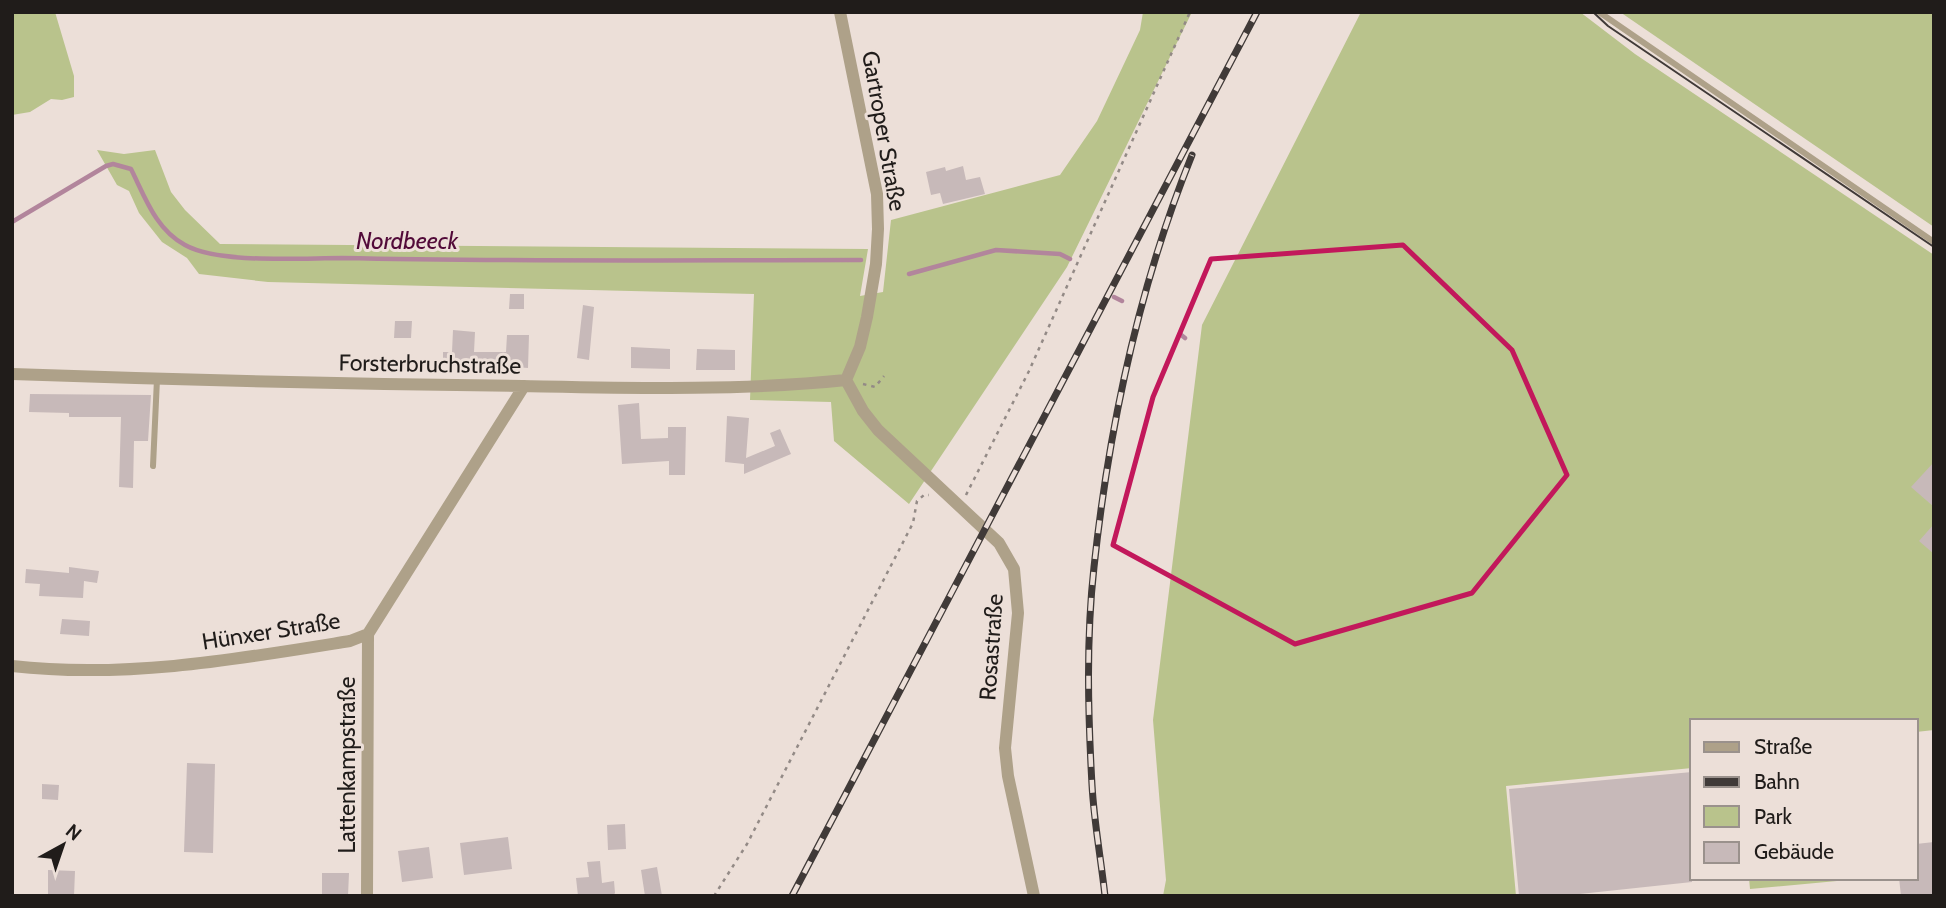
<svg xmlns="http://www.w3.org/2000/svg" width="1946" height="908" viewBox="0 0 1946 908" font-family="Cabin,sans-serif">
<style>
.green{fill:#b9c38c}
.lines{fill:none;stroke-linecap:round;stroke-linejoin:round}
.stream{stroke:#b2859c;stroke-width:4.5}
.building{fill:#c7b9b9}
.path{stroke:#938a86;stroke-width:2.5;stroke-dasharray:3.5 5;stroke-linecap:butt}
.lane{stroke:#aea189;stroke-width:6}
.street{stroke:#aea189;stroke-width:12}
.tram{stroke:#403a38;stroke-width:2}
.rail-casing{stroke:#403a38;stroke-width:7}
.rail{stroke:#ecdfd8;stroke-width:4.5;stroke-dasharray:13;stroke-linecap:butt}
.marked{fill:none;stroke:#c2185b;stroke-width:5;stroke-linejoin:round}
.labels{text-anchor:middle;dominant-baseline:central;stroke-width:6;stroke-linejoin:round;paint-order:stroke}
.street-label{font-size:23px;fill:#201c1a;stroke:#ecdfd8}
.water-label{font-size:24px;font-style:italic;fill:#520a39;stroke:#ecdfd8}
</style>
<rect width="100%" height="100%" fill="#ecdfd8"/>
<path class="green" d="M12 12H55L74 76V97L62 100 51 99 30 112 12 115Z
M1143 12H1192L1067 267 909 504 834 441 831 402 750 400 754 294 268 282 199 274 187 258 162 242 139 213 129 191 117 185 97 150 124 154 155 150 171 192 185 210 220 244 868 249 860 296 883 292 891 220 1060 175 1097 121 1140 30Z
M1361 12H1580L1635 54 1934 255V730L1916 732V721H1692V768L1506 786 1516 896H1163L1166 880 1153 720 1202 325Z
M1620 12H1934V227Z
M1749 878H1840L1837 881 1750 889Z"/>
<g class="lines">
<path class="stream" d="M12 222 106 166 113 164 131 169C145 197 156 230 185 245 219 264 300 258 342 258 514 262 688 260 861 260
M909 274 996 250 1060 254 1070 259
M1114 297 1122 301
M1180 334 1185 338"/>
</g>
<path class="building" d="M963 166 966 180 980 177 985 194 943 204 940 193 931 195 926 172 945 167 946 171Z
M510 294H524V309H509Z
M583 305 594 307 589 360 577 358Z
M395 321H412L411 338H394Z
M453 330 475 332 474 352H506L507 335H529L528 368 443 362V352H452Z
M631 347 670 349V369L631 368Z
M697 349 735 350V370H696Z
M30 394 151 395 148 441H134L133 488 119 487 121 417H69V413L29 412Z
M639 403 641 439 668 438V427H686L685 475H669V461L622 464 618 405Z
M727 416 749 418 746 458 775 446 770 433 780 429 791 454 744 474V464L725 462Z
M1934 462V507L1911 487Z
M1934 524V554L1919 541Z
M69 567 99 571 97 583 84 581 83 598 39 596 40 584 25 583 26 569 69 573Z
M62 619 90 621 89 636 60 634Z
M187 763 215 764 213 853 184 852Z
M1692 772V882L1561 896H1519L1509 789Z
M42 784 59 785 58 800 42 799Z
M625 824 626 849 608 850 607 825Z
M508 837 512 869 464 875 460 843Z
M1934 842V896H1901L1899 878H1916V844Z
M429 847 433 878 402 882 398 851Z
M600 861 602 883 614 881 615 893 613 896H578L576 878 589 877 587 862Z
M657 867 662 896H645L641 870Z
M48 870 75 871 74 896H48Z
M322 873H349L348 896H322Z"/>
<g class="lines">
<path class="path" d="M863 384 875 387 884 376
M966 495 1029 371 1190 12
M714 896 747 844 913 523 917 501 924 495H929"/>
<path class="lane" d="M1599 12 1934 242
M153 466 157 379"/>
<path class="street" d="M840 12 877 194 878 229 876 264 867 317 860 347 846 380
M12 374C182 380 352 384 522 386 630 388 739 391 846 380
M846 380 863 411 878 430 999 543 1014 569 1018 613 1005 748 1008 776 1034 896
M12 666C126 679 239 659 350 641L368 634 524 386
M367 896 368 634"/>
<path class="tram" d="M1593 12 1608 26 1934 247"/>
<g class="rail-casing">
<path id="rail" d="M792 896 1257 12
M1105 896C1101 859 1094 822 1092 785 1088 713 1086 639 1094 567 1109 427 1139 286 1192 155"/>
</g>
<use href="#rail" class="rail"/>
</g>
<path class="marked" d="M1403 245 1512 350 1567 475 1472 593 1295 644 1113 545 1153 397 1211 259Z"/>
<g class="labels">
<g class="street-label">
<text transform="translate(884 131) rotate(80)">Gartroper Straße</text>
<text transform="translate(430 364) rotate(1)">Forsterbruchstraße</text>
<text transform="translate(271 631) rotate(-9)">Hünxer Straße</text>
<text transform="translate(991 647) rotate(-86)">Rosastraße</text>
<text transform="translate(347 765) rotate(-90)">Lattenkampstraße</text>
</g>
<g class="water-label">
<text x="407" y="240">Nordbeeck</text>
</g>
</g>
<rect width="1946" height="908" fill="none" stroke="#201c1a" stroke-width="28"/>
<rect x="1690" y="719" width="228" height="161" fill="#ecdfd8" stroke="#9a918c" stroke-width="2"/>
<rect x="1704" y="742" width="35" height="10" fill="#aea189" stroke="#9a918c" stroke-width="2"/>
<text x="1754" y="754" font-size="21" fill="#201c1a">Straße</text>
<rect x="1704" y="777" width="35" height="10" fill="#403a38" stroke="#9a918c" stroke-width="2"/>
<text x="1754" y="789" font-size="21" fill="#201c1a">Bahn</text>
<rect x="1704" y="806" width="35" height="21" fill="#b9c38c" stroke="#9a918c" stroke-width="2"/>
<text x="1754" y="824" font-size="21" fill="#201c1a">Park</text>
<rect x="1704" y="842" width="35" height="21" fill="#c7b9b9" stroke="#9a918c" stroke-width="2"/>
<text x="1754" y="859" font-size="21" fill="#201c1a">Gebäude</text>
<g transform="translate(63 845) rotate(40)" stroke="#ecdfd8" stroke-width="5" paint-order="stroke">
<path d="M0-5L12 26L0 18L-12 26Z" fill="#201c1a"/>
<text y="-10" font-size="19" font-weight="bold" text-anchor="middle" fill="#201c1a">N</text>
</g>
</svg>
